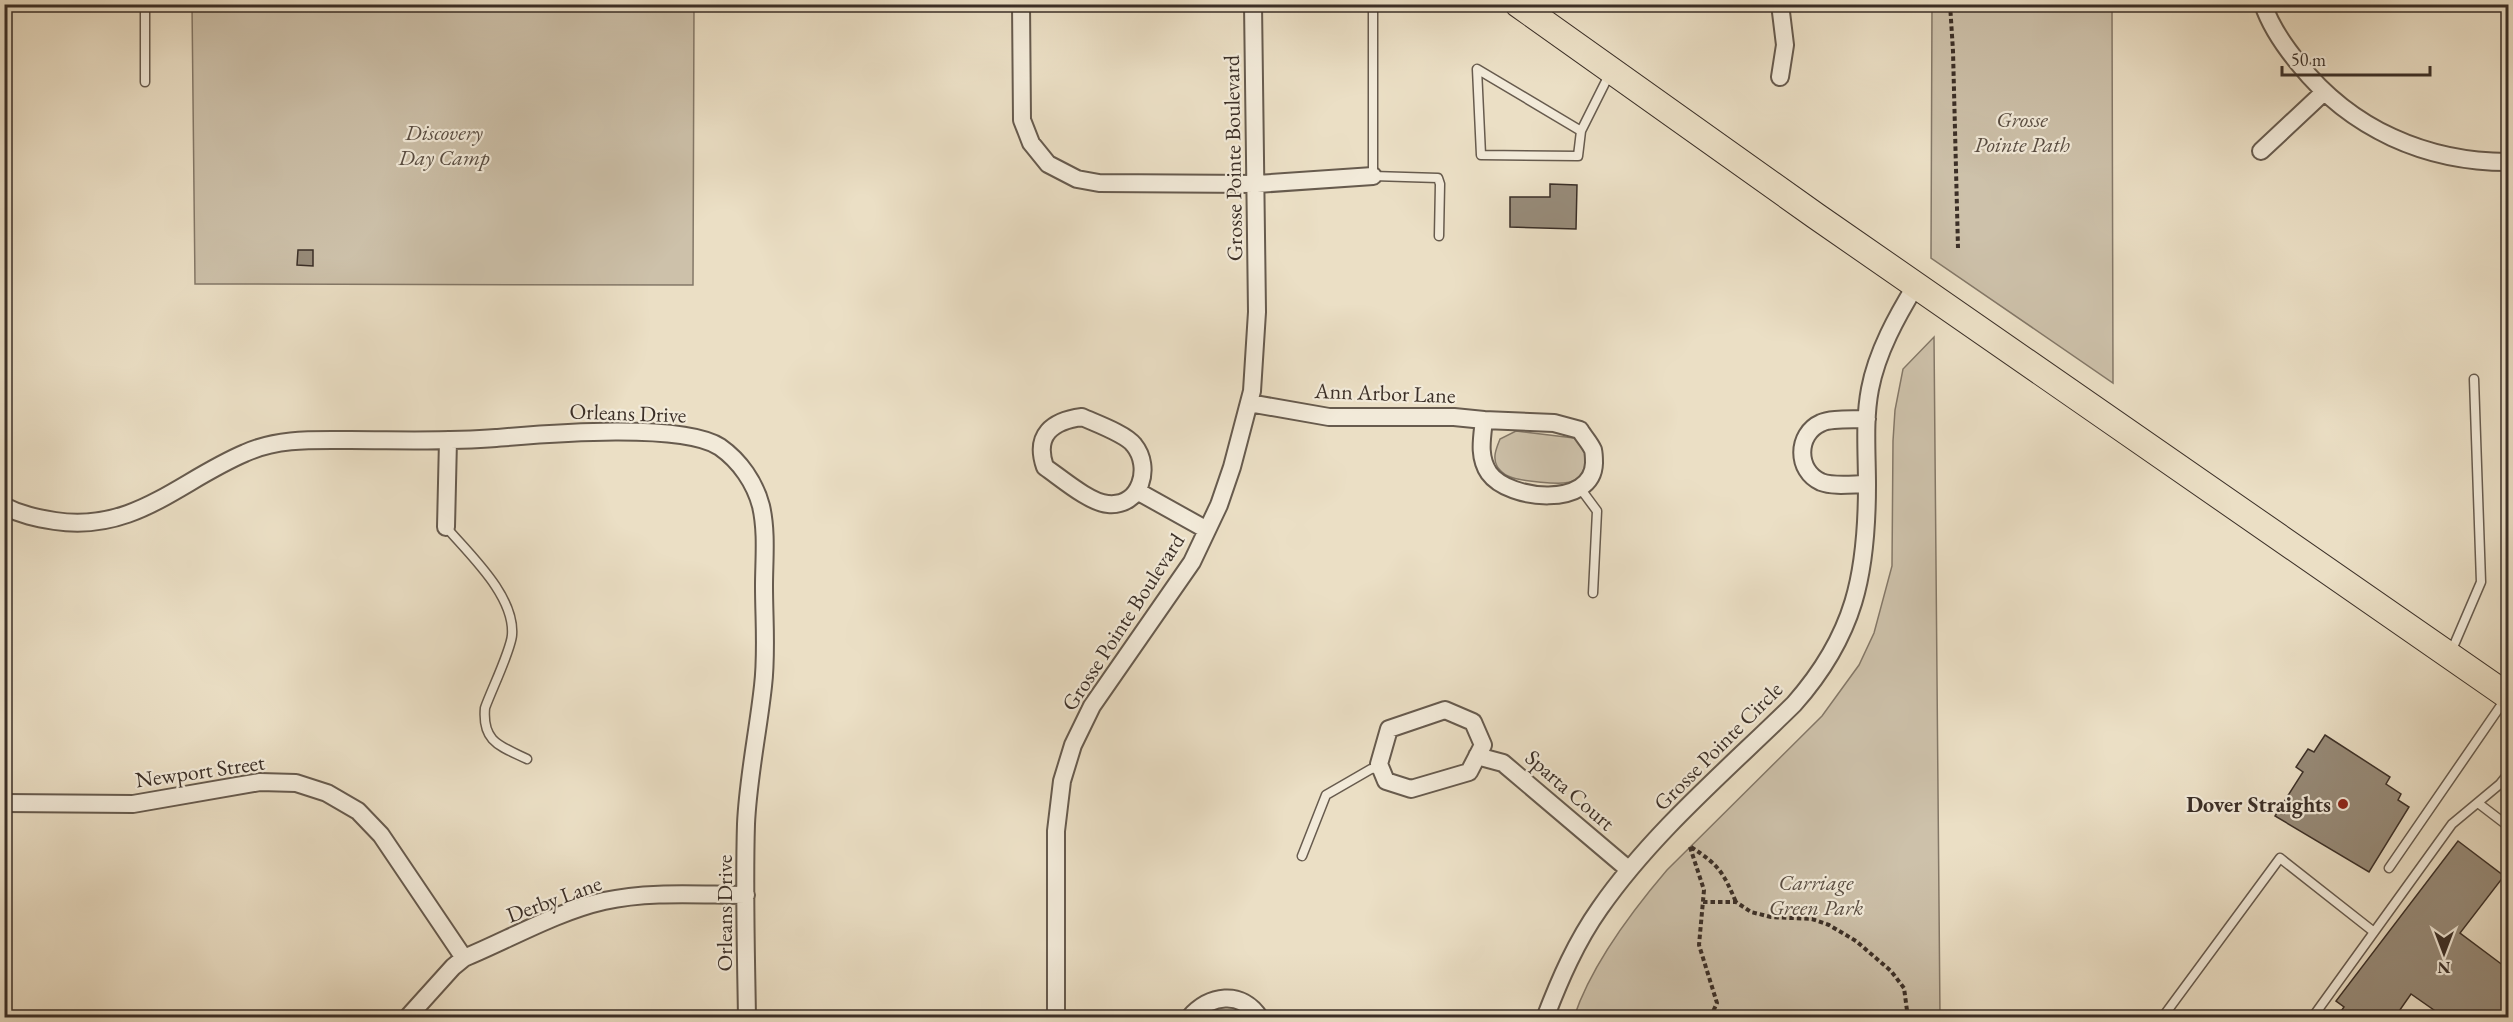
<svg xmlns="http://www.w3.org/2000/svg" width="2513" height="1022" viewBox="0 0 2513 1022" font-family="'EB Garamond',serif">
<style>
.green{fill:#cdc1aa;stroke:#847868;stroke-width:1.5}
.building{fill:#978b79;stroke:#3b2f27;stroke-width:1.5}
.lines{fill:none;stroke-linecap:round;stroke-linejoin:round}
.service-casing{stroke:#675b4e;stroke-width:11}
.minor-casing{stroke:#675b4e;stroke-width:20}
.primary-casing{stroke:#3b2f27;stroke-width:28}
.path{stroke:#3b2f27;stroke-width:4;stroke-dasharray:4.5 3;stroke-linecap:butt}
.service{stroke:#f2ead9;stroke-width:8}
.minor{stroke:#f2ead9;stroke-width:16}
.primary{stroke:#ebdfc5;stroke-width:26}
.poi-dot{fill:#8f2418;stroke:#f2ead9;stroke-width:2}
.labels{text-anchor:middle;dominant-baseline:central;stroke-width:4.5;stroke-linejoin:round;paint-order:stroke}
.park-label{font-size:22px;font-style:italic;fill:#584c41;stroke:#f2ead9}
.street-label{font-size:22px;fill:#3b2f27;stroke:#f2ead9}
.poi-label{font-size:22px;font-weight:bold;fill:#3b2f27;stroke:#f2ead9;text-anchor:end}
</style>
<rect width="100%" height="100%" fill="#ebdfc5"/>
<filter id="stains"><feTurbulence type="fractalNoise" baseFrequency=".00333" numOctaves="4"/><feColorMatrix values="0 0 0 0 .2 0 0 0 0 .09 0 0 0 0 .02 0 0 0 .5 -.17"/></filter>
<radialGradient id="worn" r=".72"><stop offset=".6" stop-color="#630" stop-opacity="0"/><stop offset="1" stop-color="#630" stop-opacity=".3"/></radialGradient>
<path class="green" d="M192 5H694L693 285 195 284Z
M1932 5H2112L2113 383 1931 258Z
M1934 337 1940 1017H1574C1591 966 1632 911 1667 870L1822 716 1859 665 1874 633 1892 566 1893 441 1895 410 1903 369Z
M1516 431 1574 438 1585 448C1587 460 1586 474 1573 481 1564 486 1518 481 1508 476 1505 475 1498 469 1497 466 1492 457 1497 447 1500 439Z"/>
<path class="building" d="M1550 184 1577 185 1576 229 1510 227V197H1550Z
M298 250H313V266L297 265Z
M2325 735 2390 777 2386 784 2401 794 2398 800 2409 807 2369 872 2275 816 2303 772 2296 767 2308 749 2314 752Z
M2458 841 2504 876 2460 933 2508 969V1017H2444L2411 994 2395 1017H2337L2344 1007 2336 1001Z"/>
<g class="lines">
<g class="service-casing">
<path id="service" d="M145 4V82
M1373 12V176L1438 178 1440 184 1439 236
M1581 131 1477 69 1481 155 1578 156 1581 131 1610 73
M1580 488 1597 511 1593 593
M446 527C470 555 515 596 512 635 511 650 491 691 485 708 482 742 500 746 527 759
M2451 652 2481 582 2474 379
M2478 803 2508 826
M1302 856 1326 795 1371 769 1381 768
M2389 868 2506 698
M2162 1018 2280 858 2374 932
M2312 1018 2452 824 2500 784 2508 774"/>
</g>
<g class="minor-casing">
<path id="minor" d="M1021 4 1022 120 1031 143 1048 164 1077 179 1099 183 1257 184 1373 176
M2263 4C2270 25 2285 47 2299 64 2351 129 2426 162 2508 162
M1780 77 1785 45 1780 4
M2261 151 2324 92
M1249 403 1329 417H1454L1484 420C1482 438 1478 457 1489 473 1509 501 1593 508 1594 463 1594 459 1594 454 1593 450 1590 443 1584 437 1580 430L1554 423 1484 420
M1082 417C1095 423 1126 434 1134 445 1152 467 1141 507 1108 504 1090 503 1061 478 1045 467 1034 435 1052 421 1082 417Z
M1867 419C1854 420 1831 418 1821 423 1796 434 1796 471 1821 482 1834 487 1853 484 1867 484
M1137 491 1207 530
M4 506C21 515 37 518 55 521 134 533 179 481 245 453 278 438 314 440 350 440 398 440 448 442 496 438 545 434 681 422 720 447 740 461 755 483 761 506 767 532 764 560 764 586 764 619 767 653 763 686 758 732 748 778 746 824 744 889 746 953 747 1018
M446 527 448 440
M1445 710 1473 722 1483 745 1469 772 1411 789 1386 781 1379 764 1389 729Z
M1477 756 1503 763 1628 869
M4 803 133 804 260 782 296 783 327 793 358 811 381 835 464 958
M407 1018 453 967 464 958C510 939 556 912 604 901 650 891 699 895 746 895
M1056 1018V831L1062 781 1073 745 1092 706 1192 562 1219 505 1232 467 1252 391 1257 312 1253 4
M1189 1018C1209 995 1241 989 1260 1018
M1545 1018C1560 979 1576 942 1600 908 1653 832 1728 769 1794 704 1855 635 1867 574 1867 485 1867 453 1864 420 1870 389 1877 352 1897 316 1916 285"/>
</g>
<g class="primary-casing">
<path id="primary" d="M1518 4 1816 216 2508 696"/>
</g>
<path class="path" d="M1950 4 1953 51 1958 248
M1690 847 1704 890 1699 945 1717 1003 1710 1018
M1691 847C1719 865 1723 872 1736 902
M1703 902H1736L1751 912 1771 917 1812 919 1829 925 1856 941 1891 971 1904 988 1908 1018"/>
<use href="#service" class="service"/>
<use href="#minor" class="minor"/>
<use href="#primary" class="primary"/>
</g>
<circle class="poi-dot" cx="2343" cy="804" r="6"/>
<g class="labels">
<g class="park-label">
<text x="2022" y="119">Grosse<tspan x="2022" dy="25">Pointe Path</tspan></text>
<text x="444" y="132">Discovery<tspan x="444" dy="25">Day Camp</tspan></text>
<text x="1816" y="882">Carriage<tspan x="1816" dy="25">Green Park</tspan></text>
</g>
<g class="street-label">
<text transform="translate(1233 158) rotate(-91)">Grosse Pointe Boulevard</text>
<text transform="translate(1385 393) rotate(2)">Ann Arbor Lane</text>
<text transform="translate(628 413) rotate(2)">Orleans Drive</text>
<text transform="translate(1123 622) rotate(-57)">Grosse Pointe Boulevard</text>
<text transform="translate(1718 746) rotate(-45)">Grosse Pointe Circle</text>
<text transform="translate(200 771) rotate(-8)">Newport Street</text>
<text transform="translate(1570 790) rotate(41)">Sparta Court</text>
<text transform="translate(554 899) rotate(-20)">Derby Lane</text>
<text transform="translate(724 913) rotate(-90)">Orleans Drive</text>
</g>
<g class="poi-label">
<text x="2331" y="804">Dover Straights</text>
</g>
</g>
<rect width="2513" height="1022" fill="none" stroke="#ebdfc5" stroke-width="24"/>
<rect x="6" y="6" width="2501" height="1010" fill="none" stroke="#3b2f27" stroke-width="3"/>
<rect x="12" y="12" width="2489" height="998" fill="none" stroke="#3b2f27" stroke-width="1.5"/>
<g transform="translate(2444 953) rotate(180)" stroke="#f2ead9" stroke-width="4.5" paint-order="stroke">
<path d="M0-4.5L10 22L0 15L-10 22Z" fill="#3b2f27"/>
<text y="-9" font-size="16" font-weight="bold" text-anchor="middle" fill="#3b2f27">N</text>
</g>
<path d="M2282 66v9h148v-9" fill="none" stroke="#3b2f27" stroke-width="3"/>
<text x="2291" y="66" font-size="18" fill="#3b2f27" stroke="#f2ead9" stroke-width="4.5" paint-order="stroke">50 m</text>
<rect width="100%" height="100%" filter="url(#stains)"/>
<rect width="100%" height="100%" fill="url(#worn)"/>
</svg>
